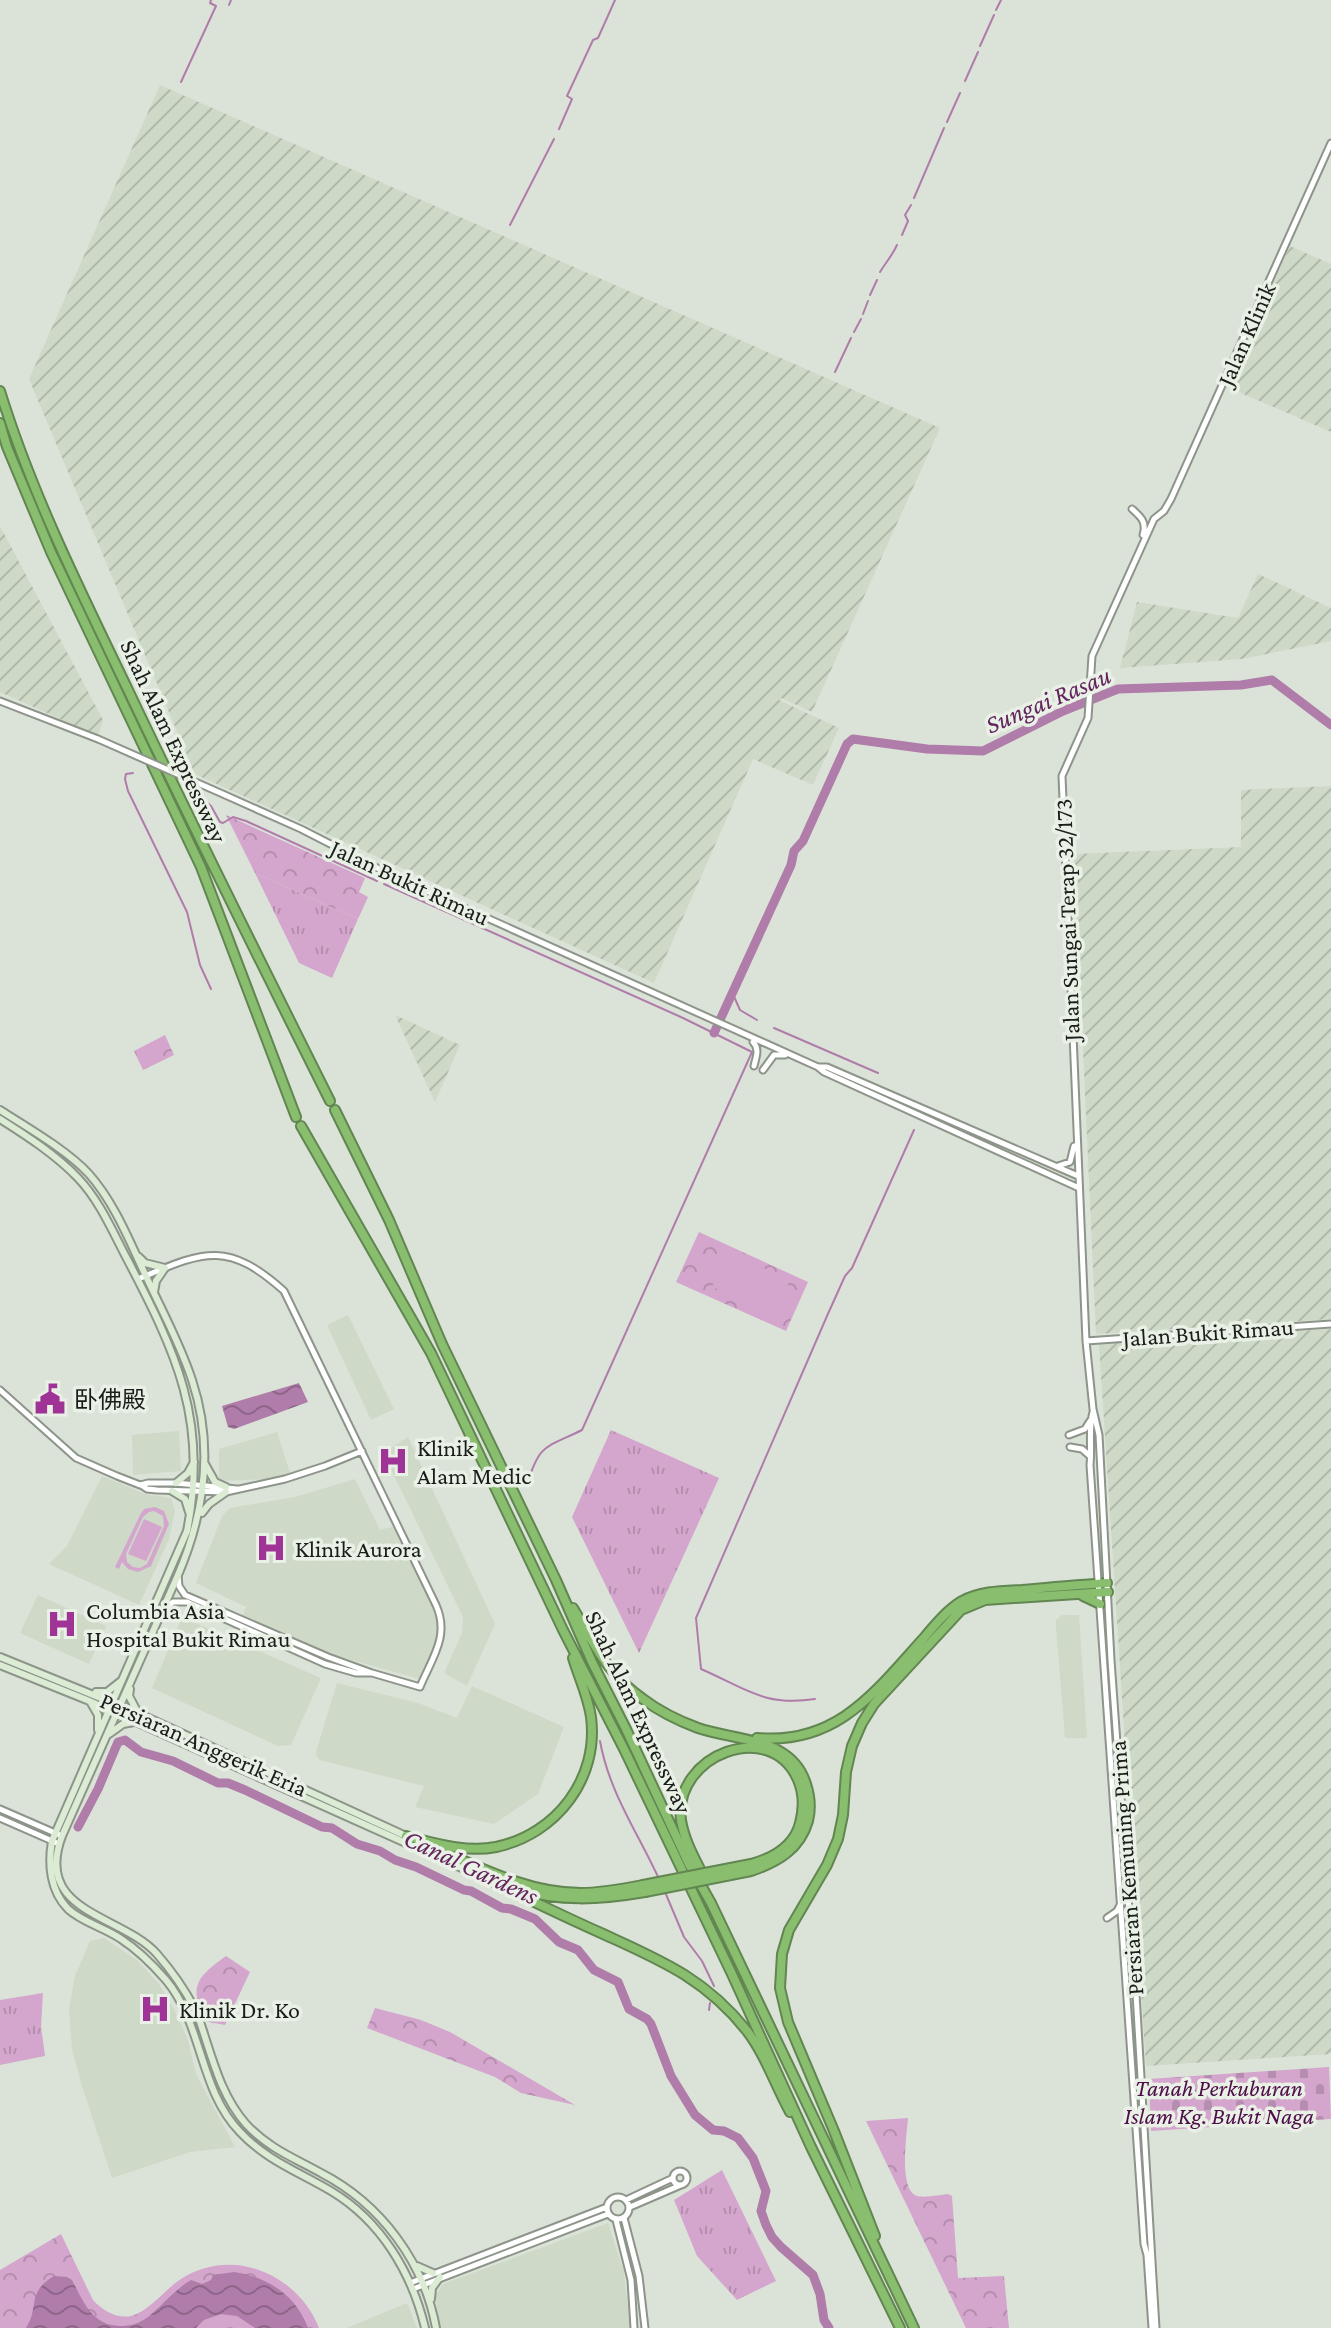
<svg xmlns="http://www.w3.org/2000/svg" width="1331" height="2328" viewBox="0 0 1331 2328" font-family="'Crimson Pro','Noto Sans SC',serif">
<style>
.built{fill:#ced9c8}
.industrial{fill:url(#industrial-furrows)}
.grass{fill:url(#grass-tufts)}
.cemetery{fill:url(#cemetery-stones)}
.park{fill:url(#park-crowns)}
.garden{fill:#d4a5cd;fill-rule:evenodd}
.water{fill:url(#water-waves)}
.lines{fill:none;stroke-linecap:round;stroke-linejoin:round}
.stream{stroke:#b07ca9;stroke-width:2}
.river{stroke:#b07ca9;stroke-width:9}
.tertiary-casing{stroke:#8d948a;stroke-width:9}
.secondary-casing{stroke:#8d948a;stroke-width:10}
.motorway-casing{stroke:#628651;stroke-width:12}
.tertiary{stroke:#fff;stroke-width:5}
.secondary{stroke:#dcecd4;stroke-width:6}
.motorway{stroke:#89be6f;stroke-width:8}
.tertiary-bridge-casing{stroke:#8d948a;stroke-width:9;stroke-linecap:butt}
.motorway-bridge-casing{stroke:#628651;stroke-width:12;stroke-linecap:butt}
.tertiary-bridge{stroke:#fff;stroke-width:5}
.motorway-bridge{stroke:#89be6f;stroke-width:8}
.labels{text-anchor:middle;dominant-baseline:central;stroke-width:7;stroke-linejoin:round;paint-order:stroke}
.street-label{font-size:24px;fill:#1a1d19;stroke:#e9f0e5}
.poi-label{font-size:24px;fill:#1a1d19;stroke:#e9f0e5;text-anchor:start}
.park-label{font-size:24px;font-style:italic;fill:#4e0d49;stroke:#e9f0e5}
.water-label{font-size:26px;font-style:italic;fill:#63235d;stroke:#e9f0e5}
</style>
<defs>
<pattern id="industrial-furrows" width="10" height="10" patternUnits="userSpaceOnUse" patternTransform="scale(2)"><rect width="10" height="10" fill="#ced9c8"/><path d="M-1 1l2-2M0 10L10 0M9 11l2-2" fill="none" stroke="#b0baab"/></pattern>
<pattern id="grass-tufts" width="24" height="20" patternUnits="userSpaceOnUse" patternTransform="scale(2)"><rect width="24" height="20" fill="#d4a5cd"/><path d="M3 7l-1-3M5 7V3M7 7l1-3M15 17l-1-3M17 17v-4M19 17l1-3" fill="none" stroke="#b58eaf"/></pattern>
<pattern id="cemetery-stones" width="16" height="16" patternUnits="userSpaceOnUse" patternTransform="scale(2)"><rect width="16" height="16" fill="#d4a5cd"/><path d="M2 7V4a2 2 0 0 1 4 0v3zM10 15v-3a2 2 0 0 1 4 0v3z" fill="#b58eaf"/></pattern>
<pattern id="park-crowns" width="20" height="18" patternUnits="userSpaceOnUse" patternTransform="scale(2)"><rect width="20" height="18" fill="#d4a5cd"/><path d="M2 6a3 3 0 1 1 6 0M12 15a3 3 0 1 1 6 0" fill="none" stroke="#b58eaf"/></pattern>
<pattern id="water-waves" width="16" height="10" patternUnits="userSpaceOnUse" patternTransform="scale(2)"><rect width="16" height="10" fill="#b07ca9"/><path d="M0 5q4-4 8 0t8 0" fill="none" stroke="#8e6589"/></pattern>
</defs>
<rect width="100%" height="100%" fill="#dbe3d8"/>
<path class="built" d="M348 1315 394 1409 371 1420 327 1325Z
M179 1431 181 1471 133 1475 132 1435Z
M277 1432 290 1473 271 1479 219 1481V1449Z
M408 1437 495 1624 467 1686 444 1673 462 1633 463 1617 383 1453Z
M102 1476 145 1494 171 1498 175 1510 169 1539 139 1605 49 1564 67 1546Z
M355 1479 380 1530 395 1526 437 1615 438 1637 420 1679 322 1652 242 1618 246 1607 196 1583 222 1516 230 1508 295 1497Z
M38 1595 106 1626 89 1664 20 1633Z
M1062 1615H1079L1087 1738H1065L1056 1626V1620Z
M184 1618 321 1678 291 1745 278 1746 152 1688 181 1620Z
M337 1683 418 1703 457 1718 472 1686 564 1727 538 1794 494 1824 415 1807 424 1786 320 1760 317 1757 316 1752Z
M104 1938 137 1960 159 1984 175 2011 188 2040 196 2074 235 2147 190 2152 112 2178 81 2083 72 2049 69 2010 75 1976 90 1941Z
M608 2223 624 2272 630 2328H441L435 2296 443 2284Z
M407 2303 417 2328H347Z"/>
<path class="industrial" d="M160 85 940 428 812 712 781 698 779 700 839 728 813 785 753 759 654 983 195 774 29 379Z
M1290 246 1331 264V432L1227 387Z
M0 526 103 720 98 736 0 692Z
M1258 574 1331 608V641L1242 659 1120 668 1137 602 1238 618Z
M1331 786V1319L1096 1334 1074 854 1241 847V790Z
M395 1015 460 1045 435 1102Z
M1331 1329V2054L1146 2066 1099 1344Z"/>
<path class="grass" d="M255 873 358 919 332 978 299 963Z
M611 1430 719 1478 639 1653 572 1517Z
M43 1993 41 2026 45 2056 0 2065V2000Z
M722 2170 776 2281 737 2300 697 2256 674 2200Z"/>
<path class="cemetery" d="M1329 2067 1331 2119 1151 2131 1149 2079Z"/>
<path class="park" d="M226 815 365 878 359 892 368 897 358 919 255 873Z
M165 1035 174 1055 143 1070 134 1051Z
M699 1232 808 1282 786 1331 676 1282Z
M226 1956 250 1972 225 2025 204 2021C189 1985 197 1977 226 1956Z
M375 2008 421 2020 450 2032 575 2105 521 2093 495 2077 367 2028Z
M908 2118C907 2134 898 2190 917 2196 925 2198 939 2195 948 2194L952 2196 958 2278 1004 2276 1009 2328H966L866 2121Z
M61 2234 93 2300C102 2310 116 2319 131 2316 150 2311 165 2289 181 2279 232 2246 298 2274 319 2328H0V2270Z"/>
<path class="garden" d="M728 1252 790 1280 775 1315 712 1287Z
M155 1507 164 1511 169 1524 151 1566 138 1572 128 1569 122 1562 119 1569 115 1567 140 1515 144 1509ZM154 1511 163 1516 164 1526 147 1564 140 1568 133 1567 127 1562 126 1554 143 1517 149 1512Z
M144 1519 162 1527 146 1561 128 1554Z"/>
<path class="water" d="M299 1383 308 1402 234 1429 228 1427 222 1406Z
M234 2272C268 2277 296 2295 308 2328H255L237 2316 221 2314 204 2320 196 2328H26C40 2306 26 2293 54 2276L67 2277 72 2280C83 2301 92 2325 119 2326 131 2326 138 2324 148 2317 163 2305 174 2290 191 2280L202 2284 211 2280 213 2275Z"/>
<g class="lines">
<path class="stream" d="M229 5 231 0
M996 10 1001 0
M980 46 994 15
M965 81 978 52
M181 82 216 6 210 3 211 0
M947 122 960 93
M559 129 572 99 567 96 593 40 598 38 615 0
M914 198 944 128
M510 225 554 139
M902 235 908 221 905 215 911 205
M880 272C886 262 892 256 897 245
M870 295 877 280
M863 314 868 301
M854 332 861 319
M835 372 851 338
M133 773 126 774 125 779 128 791 187 912 200 965 211 989
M200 797 211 806 220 822 223 823 233 817 246 821 377 881
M384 884 683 1018 752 1052 582 1430C545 1448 540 1443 527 1484
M732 992 740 1010 757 1020
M774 1028 878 1073
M815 1699C764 1707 745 1688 701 1669L696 1618 827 1316 845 1276 852 1268 914 1130
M600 1741C609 1792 638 1833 659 1879
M665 1892 684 1937 702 1961 714 1986
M709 2010 710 2003"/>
<path class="river" d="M714 1033 791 865 794 851 803 841 847 744 853 739 927 749 983 751 1063 711 1118 689 1241 685 1272 680 1331 725
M78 1827 98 1789 118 1742 125 1740 141 1752 173 1761 218 1783H228L245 1790 322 1827 332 1828 357 1844 380 1851 395 1860 416 1867 464 1890 471 1891 502 1908 511 1909 535 1919 559 1942 578 1950 594 1970 618 1982 629 2009 647 2019 651 2024 671 2076 695 2115 713 2130 724 2131 738 2138 753 2158 766 2191 761 2211 766 2225 772 2237 781 2247 813 2275 820 2294 824 2320 829 2328"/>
<g class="tertiary-casing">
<path id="tertiary" d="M1132 509C1141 517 1147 522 1143 535
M0 701 98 739
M225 795 301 829 387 873 818 1067 824 1072 1079 1188
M753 1042C760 1049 756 1057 754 1066
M819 1067H827L1078 1176
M763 1070 774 1055H785
M1058 1166 1070 1162 1074 1146
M138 1279C203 1252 226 1239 284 1291L436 1605C450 1636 432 1658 420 1687L372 1673 328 1657 185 1595 179 1586 178 1576
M1086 1341 1331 1324
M0 1390 76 1458 117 1476 140 1485 148 1483H176L237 1489
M1093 1412C1088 1429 1092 1447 1090 1465L1144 2244 1147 2255 1152 2328
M1069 1435 1085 1429 1090 1421
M1070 1447 1082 1449 1090 1456
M141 1485 147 1489 157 1490 226 1492 285 1479 325 1466 362 1451
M165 1608 173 1602H187L325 1664 356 1673H371
M0 1809 62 1836
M0 1818 59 1844
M1107 1918 1117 1911 1120 1905
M673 2178a7 7 0 1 1 14 0a7 7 0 1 1-14 0Z
M607 2208a11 11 0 1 1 22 0a11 11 0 1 1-22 0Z
M626 2200 673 2178
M630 2207 681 2185
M624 2218 639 2276 645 2328
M616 2220 631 2280 634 2328
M410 2283 607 2207
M413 2289 608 2214
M1156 2328 1132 1927 1130 1924 1111 1660 1099 1435 1093 1409 1086 1341 1062 776 1088 718 1092 656 1154 519 1164 511 1171 499 1331 143"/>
</g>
<g class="secondary-casing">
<path id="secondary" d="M0 1110C27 1127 68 1151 89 1174 114 1202 129 1240 145 1274 161 1309 180 1343 192 1380 214 1446 205 1512 178 1575L62 1836C33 1913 121 1914 157 1954 171 1970 185 1990 195 2009 199 2017 202 2028 205 2037 215 2068 224 2099 246 2124 268 2148 294 2158 321 2173 381 2204 424 2262 436 2328
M0 1119C27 1136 56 1155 78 1178 99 1200 112 1230 126 1257 176 1352 209 1421 187 1531L52 1841C48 1864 50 1891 68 1909 82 1922 105 1928 121 1939 138 1950 153 1965 166 1980 203 2024 199 2090 240 2132 266 2160 299 2172 331 2191 381 2221 412 2273 425 2328
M139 1257 145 1263 165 1268 156 1281 154 1292
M205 1464 215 1482 226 1487
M176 1483 188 1473 194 1462
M172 1491 185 1499 189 1512
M202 1513 209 1504 226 1492
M0 1657 140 1714 406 1836
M0 1665 87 1700 495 1883
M130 1689 129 1696 137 1711
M96 1692H107L121 1681
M91 1703 98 1715V1730
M109 1734 123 1724 134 1722
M417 2266 433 2273
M431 2299 432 2288 440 2277"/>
</g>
<g class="motorway-casing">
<path id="motorway" d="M0 391C32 495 82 594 129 692 194 829 262 965 330 1101
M0 423 7 447 51 552 201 867 296 1117
M335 1110 389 1220 442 1344 556 1580 592 1662 626 1729 689 1864 711 1903 914 2328
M301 1126 431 1353 563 1630 624 1749 731 1972 811 2147 900 2328
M1083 1596 1100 1604
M573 1608C595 1645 606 1673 643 1699 659 1711 679 1721 698 1728 736 1741 792 1737 806 1784 810 1796 811 1809 808 1821 800 1849 778 1862 751 1871
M757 1738C837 1745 875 1692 923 1639 934 1626 947 1610 962 1601 981 1591 1001 1591 1022 1590 1050 1587 1079 1585 1107 1583
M406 1836C434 1843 466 1853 496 1847 557 1834 599 1778 591 1717 588 1696 579 1678 573 1658
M428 1845C477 1866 527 1893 581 1893 602 1893 622 1889 643 1885
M704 1877C695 1859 684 1840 681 1820 673 1755 771 1717 798 1780 804 1794 804 1808 800 1823 794 1847 773 1858 751 1864
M495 1883C530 1900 565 1917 601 1933 660 1960 705 1978 747 2031 766 2056 775 2085 790 2112
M515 1889C561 1902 598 1900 645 1892
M875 2236 834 2131 788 2022 780 1988 782 1954 789 1930 827 1865 838 1839 843 1815 846 1772 852 1746 862 1723 874 1704 961 1610 985 1600 1108 1592"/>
</g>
<use href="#tertiary" class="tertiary"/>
<use href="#secondary" class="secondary"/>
<use href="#motorway" class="motorway"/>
<g class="tertiary-bridge-casing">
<path id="tertiary-bridge" d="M98 739 225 795"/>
</g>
<g class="motorway-bridge-casing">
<path id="motorway-bridge" d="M643 1885 751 1864
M645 1892 751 1871"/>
</g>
<use href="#tertiary-bridge" class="tertiary-bridge"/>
<use href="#motorway-bridge" class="motorway-bridge"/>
</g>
<defs>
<g id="civic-bare" transform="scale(2.4)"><path d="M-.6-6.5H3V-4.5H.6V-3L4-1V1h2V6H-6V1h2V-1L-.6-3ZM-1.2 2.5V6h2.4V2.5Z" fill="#9f3496" stroke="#e9f0e5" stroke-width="2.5" paint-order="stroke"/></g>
<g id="hospital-bare" transform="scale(2.4)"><path d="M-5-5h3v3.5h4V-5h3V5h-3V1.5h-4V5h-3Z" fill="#9f3496" stroke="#e9f0e5" stroke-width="2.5" paint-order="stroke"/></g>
</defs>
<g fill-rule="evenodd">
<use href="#civic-bare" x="50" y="1399"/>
<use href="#hospital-bare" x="393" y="1461"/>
<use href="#hospital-bare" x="271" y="1548"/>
<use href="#hospital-bare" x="62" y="1624"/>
<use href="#hospital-bare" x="155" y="2009"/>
</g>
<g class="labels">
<g class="street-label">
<text transform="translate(1246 334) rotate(-66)">Jalan Klinik</text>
<text transform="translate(174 741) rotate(65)">Shah Alam Expressway</text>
<text transform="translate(410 882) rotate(25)">Jalan Bukit Rimau</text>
<text transform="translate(1067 920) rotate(-92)">Jalan Sungai Terap 32/173</text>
<text transform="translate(1208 1332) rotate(-4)">Jalan Bukit Rimau</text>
<text transform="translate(639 1712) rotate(65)">Shah Alam Expressway</text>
<text transform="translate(204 1744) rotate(24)">Persiaran Anggerik Eria</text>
<text transform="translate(1126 1868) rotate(-94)">Persiaran Kemuning Prima</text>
</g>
<g class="poi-label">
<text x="74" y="1399">卧佛殿</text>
<text x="417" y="1447">Klinik<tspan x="417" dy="28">Alam Medic</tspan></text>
<text x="295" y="1548">Klinik Aurora</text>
<text x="86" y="1610">Columbia Asia<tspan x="86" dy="28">Hospital Bukit Rimau</tspan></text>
<text x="179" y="2009">Klinik Dr. Ko</text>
</g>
<g class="park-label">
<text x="1219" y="2087">Tanah Perkuburan<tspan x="1219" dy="28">Islam Kg. Bukit Naga</tspan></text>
</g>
<g class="water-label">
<text transform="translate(1048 700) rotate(-23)">Sungai Rasau</text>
<text transform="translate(471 1867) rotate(25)">Canal Gardens</text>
</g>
</g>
</svg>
